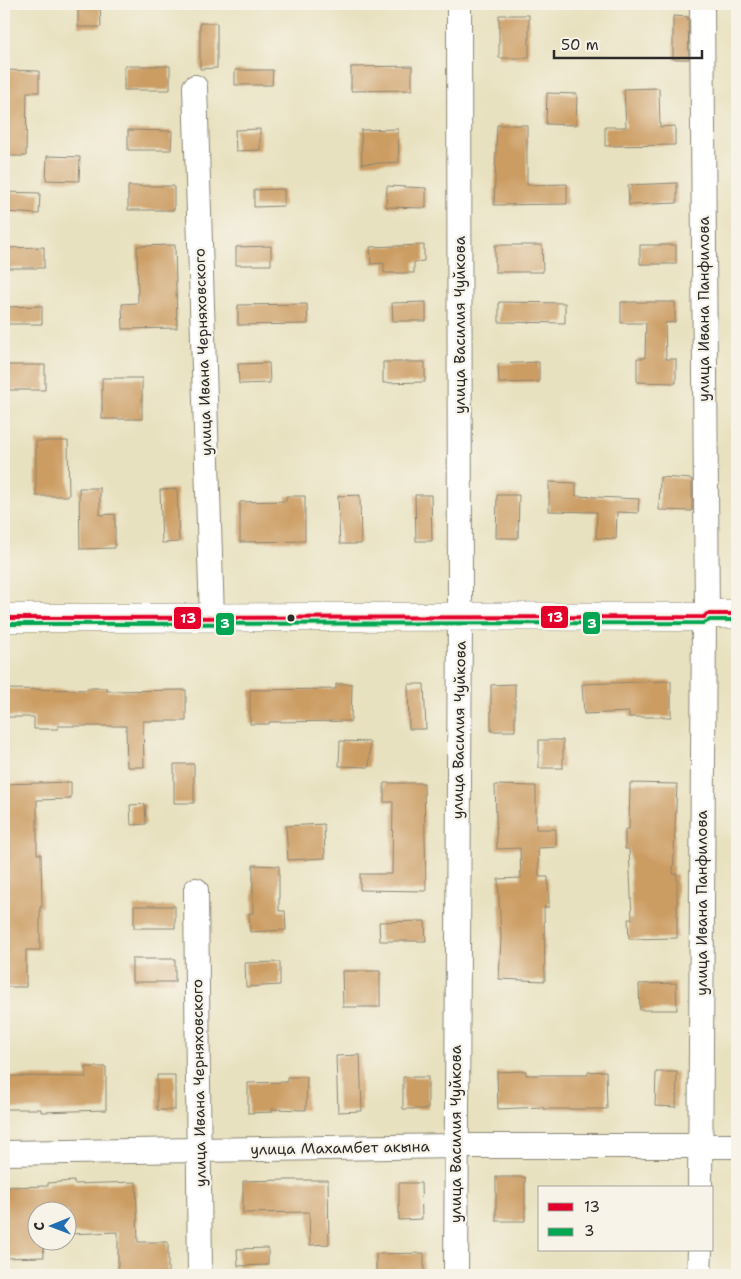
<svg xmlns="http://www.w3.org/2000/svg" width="741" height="1279" viewBox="0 0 741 1279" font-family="'Shantell Sans',sans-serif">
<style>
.building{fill:#cc9d64}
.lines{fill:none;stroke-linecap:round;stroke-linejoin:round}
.minor-casing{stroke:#8a8675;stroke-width:26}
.tertiary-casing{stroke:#8a8675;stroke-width:29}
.minor{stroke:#fff;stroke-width:24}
.tertiary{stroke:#fff;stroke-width:28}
.bus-1-casing{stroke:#f7f3e8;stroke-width:8}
.bus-2-casing{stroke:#f7f3e8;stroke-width:8}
.bus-1{stroke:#e4002b;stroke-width:4}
.bus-2{stroke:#00a651;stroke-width:4}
.bus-dot{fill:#2b2b2b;stroke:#f7f3e8;stroke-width:2}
.labels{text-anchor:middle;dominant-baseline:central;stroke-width:4.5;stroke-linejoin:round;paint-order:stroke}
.street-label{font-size:15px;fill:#2b2b2b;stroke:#f7f3e8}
.line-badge{stroke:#f7f3e8;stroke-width:2}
.badge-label{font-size:14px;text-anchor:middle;font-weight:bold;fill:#fff}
</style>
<rect width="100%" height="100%" fill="#f7f3e8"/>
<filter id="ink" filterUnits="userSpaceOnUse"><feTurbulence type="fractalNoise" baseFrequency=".02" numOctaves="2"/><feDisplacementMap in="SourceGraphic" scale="10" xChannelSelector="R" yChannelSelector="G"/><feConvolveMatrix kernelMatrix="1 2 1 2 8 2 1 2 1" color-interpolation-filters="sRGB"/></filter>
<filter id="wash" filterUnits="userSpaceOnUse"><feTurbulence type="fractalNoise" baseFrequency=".0096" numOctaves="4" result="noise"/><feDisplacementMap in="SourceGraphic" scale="20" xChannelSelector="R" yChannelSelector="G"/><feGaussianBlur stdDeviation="1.12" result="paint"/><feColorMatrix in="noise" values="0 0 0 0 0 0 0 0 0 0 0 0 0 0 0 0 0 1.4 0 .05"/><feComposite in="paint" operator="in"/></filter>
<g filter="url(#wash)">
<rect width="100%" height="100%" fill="#e8e1bf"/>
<g id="blocks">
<path class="building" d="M78 4H100L101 27H78Z
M499 15H529V58H499Z
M673 16 688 17 689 59H673Z
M200 23H217V68L200 69Z
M124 66H170V90H124Z
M412 66V90L351 91V67Z
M4 70 39 71V92H27L26 156H4Z
M235 70H273L272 85H235Z
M659 88 660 127 675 126V145L605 146V127H626L624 89Z
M547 93 577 94 576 125 546 124Z
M497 125H527V185L567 184V204L494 205Z
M260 129V150L236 151 235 130Z
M398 129 399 162 362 164 361 130Z
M128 130 172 131 171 150H128Z
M47 156 80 157 79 181 46 180Z
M677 183V203L629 205 628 185Z
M128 186H174V210H128Z
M387 186 426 188V208L386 207Z
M284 189V206L254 207V190Z
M4 192 40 193 39 214 4 212Z
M175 245 177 328 123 329 122 304 138 303 137 246Z
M424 245V261L414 262V273H384V263L371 264 370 247Z
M495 245H542L543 272H495Z
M640 245H676V264H640Z
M271 246V265H236V247Z
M44 247V268H4V248Z
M426 302V321H393L392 303Z
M499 302 565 303V323L499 322Z
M621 302H675V322L665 323 666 359H676V383L637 382V358H645L646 323H621Z
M307 304 308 324 238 325V305Z
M42 306V324H4V307Z
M383 362H425V382L383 383Z
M539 362V382L499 383 498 364Z
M269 363 270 383 239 384 238 364Z
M4 365H45V390H4Z
M102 378H142V419H102Z
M36 441H68L69 496H36Z
M660 477 692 479V511L659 510Z
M549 482 576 483V496L639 499 638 513 617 512 616 539 596 538 597 512 549 511Z
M79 488H100V515L115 514V548L80 549Z
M177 489 179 542 162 543 160 490Z
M360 495 361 544H340L338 496Z
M415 495H431L432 541H416Z
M497 495H519L518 538H496Z
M286 496H305V541L240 542V502L286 501Z
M671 681V717H629V712L584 714 582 684Z
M336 684H352L351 721 269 722V724H250V690L336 689Z
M408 684H424L426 729H409Z
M515 684V731H491V685Z
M87 688H107V691L186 690V721H143L144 767H127L126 726H58V729H34V717H4V689L87 690Z
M539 740H563V768H539Z
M340 741 370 742 369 767 339 766Z
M174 764H194V803H174Z
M71 782V799L37 800V854H41L42 907H40V950H26V987H4V784Z
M384 783H424L426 891 360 890V874H392L393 802H384Z
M630 783 677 784 673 874H677V938L629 939 628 919H632L629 849H625V829H629Z
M495 785 536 786V829H556V847L538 848 539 877H548L549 907H544L545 981 499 979 501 937 498 879 521 878 520 848 497 849Z
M145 804 146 824 131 825 130 805Z
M324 824 325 858 288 860 286 826Z
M253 865 279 866V911H285L286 930 250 932 249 913H253Z
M134 906H175V928H134Z
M425 921 426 941H380L379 922Z
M132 959H175V982H132Z
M280 962V985L246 987 245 963Z
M342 971H380V1007H343Z
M676 983 677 1010H640L639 984Z
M360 1055 362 1111 338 1112 336 1056Z
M86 1067H106V1110L41 1112V1109H4V1076L86 1077Z
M526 1071V1075H588V1072L606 1071 607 1109H543V1107L498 1109 497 1072Z
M656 1072H677L676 1107 655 1106Z
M157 1075H175V1110H157Z
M287 1077H307L306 1110 272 1109V1112L248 1113V1083L287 1082Z
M403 1077H428V1109H403Z
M496 1177H525V1221H496Z
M285 1180H328L329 1244 310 1245 309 1212 243 1213V1181Z
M74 1181V1184L136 1182 138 1242H168V1273H118V1232L68 1234V1212H38V1242H43L44 1257 4 1258V1187L48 1186V1183Z
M399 1183H421L422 1219 399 1220Z
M268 1248V1265L238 1266 237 1249Z
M424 1253V1275H376V1254Z"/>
</g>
</g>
<g filter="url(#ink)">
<use href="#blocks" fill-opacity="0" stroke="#8a8675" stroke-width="1"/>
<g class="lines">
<g class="minor-casing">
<path id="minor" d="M702 4 707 614
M195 87 212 618
M196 890 200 1275
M4 1153 455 1146H737
M700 1188 704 617
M456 1275 460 615 459 4
M699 1275 700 1250"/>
</g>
<g class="tertiary-casing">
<path id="tertiary" d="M4 618C237 618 471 615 704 617L707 614H737"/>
</g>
<use href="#minor" class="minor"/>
<use href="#tertiary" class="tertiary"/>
<g class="bus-1-casing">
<path id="bus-1" d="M4 618 704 617 707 614H737"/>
</g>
<g class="bus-2-casing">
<path id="bus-2" d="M4 624 704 623 710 620H737"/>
</g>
<use href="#bus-1" class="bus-1"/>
<use href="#bus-2" class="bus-2"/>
</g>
</g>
<circle class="bus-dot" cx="291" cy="618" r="4.5"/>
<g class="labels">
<g class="street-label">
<text transform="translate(704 309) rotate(-90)">улица Ивана Панфилова</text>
<text transform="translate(460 325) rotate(-90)">улица Василия Чуйкова</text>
<text transform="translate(203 352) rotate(-92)">улица Ивана Черняховского</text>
<text transform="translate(459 730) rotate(-89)">улица Василия Чуйкова</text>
<text transform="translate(702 903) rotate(-90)">улица Ивана Панфилова</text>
<text transform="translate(199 1083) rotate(-91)">улица Ивана Черняховского</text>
<text transform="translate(456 1134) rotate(-90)">улица Василия Чуйкова</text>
<text transform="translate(340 1148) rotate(-1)">улица Махамбет акына</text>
</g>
</g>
<g class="line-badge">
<rect x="540" y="605" width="29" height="24" rx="5" fill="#e4002b"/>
<rect x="173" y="606" width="29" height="24" rx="5" fill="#e4002b"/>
<rect x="582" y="611" width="19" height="24" rx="5" fill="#00a651"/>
<rect x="215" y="612" width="20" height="24" rx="5" fill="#00a651"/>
</g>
<g class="badge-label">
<text x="555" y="622">13</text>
<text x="188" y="623">13</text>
<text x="592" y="628">3</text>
<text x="225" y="628">3</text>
</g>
<rect width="741" height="1279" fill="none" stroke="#f7f3e8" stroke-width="20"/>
<rect x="538" y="1186" width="175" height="65" fill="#f7f3e8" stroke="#a5a39c"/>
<rect x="548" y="1203" width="25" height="8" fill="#e4002b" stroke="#a5a39c"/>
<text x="584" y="1212" font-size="15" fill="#2b2b2b">13</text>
<rect x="548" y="1228" width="25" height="8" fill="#00a651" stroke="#a5a39c"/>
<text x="584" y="1236" font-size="15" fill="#2b2b2b">3</text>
<g transform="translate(52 1226) rotate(269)"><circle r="24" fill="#f7f3e8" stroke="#a5a39c"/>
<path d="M0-4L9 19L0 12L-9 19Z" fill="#1f6fb2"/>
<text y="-8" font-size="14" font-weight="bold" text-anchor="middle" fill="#2b2b2b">С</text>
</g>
<path d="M554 50v8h148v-8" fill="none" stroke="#2b2b2b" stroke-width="2.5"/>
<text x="561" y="50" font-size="15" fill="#2b2b2b" stroke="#f7f3e8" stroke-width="4" paint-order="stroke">50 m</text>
</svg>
